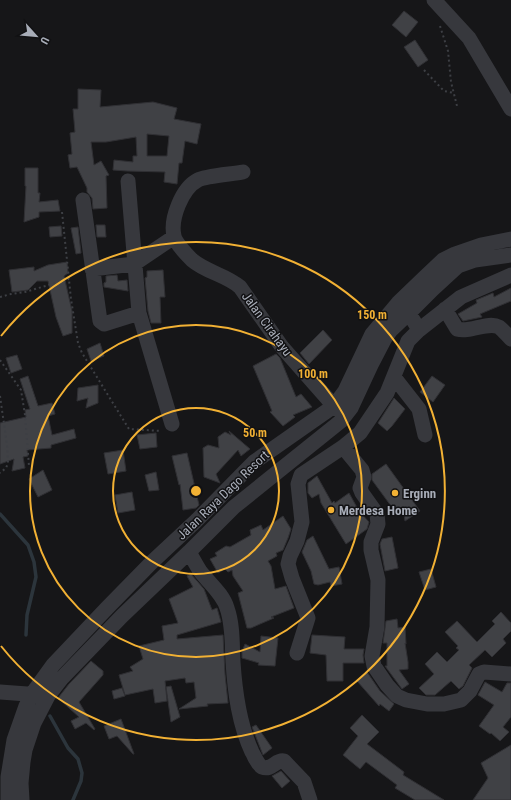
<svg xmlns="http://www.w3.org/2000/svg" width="511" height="800" viewBox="0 0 511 800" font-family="'Roboto Condensed',sans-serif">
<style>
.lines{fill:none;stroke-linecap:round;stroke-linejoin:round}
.stream{stroke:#2c353c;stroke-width:3.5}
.building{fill:#404145;stroke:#303034;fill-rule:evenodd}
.path{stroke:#3d3f44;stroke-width:2;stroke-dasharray:2 3;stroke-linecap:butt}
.minor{stroke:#37383d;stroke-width:15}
.ring{fill:none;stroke:#f2b134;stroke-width:2}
.poi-dot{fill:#f2b134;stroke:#111113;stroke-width:1.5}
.labels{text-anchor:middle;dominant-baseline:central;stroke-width:3;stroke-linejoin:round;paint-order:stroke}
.street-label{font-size:13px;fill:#a8adb8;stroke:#111113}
.poi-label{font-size:13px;font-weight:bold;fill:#a8adb8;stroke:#111113;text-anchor:start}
.centre{fill:#f2b134;stroke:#111113;stroke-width:2}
.ring-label{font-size:12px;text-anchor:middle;font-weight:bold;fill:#f2b134;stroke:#111113;stroke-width:3;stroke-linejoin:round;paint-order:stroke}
</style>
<rect width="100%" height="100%" fill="#161618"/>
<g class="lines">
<path class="stream" d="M0 514 28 545 34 562 36 577 27 615 26 635
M50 716 68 748 78 759 82 773 81 781 73 800"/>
</g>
<path class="building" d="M404 11 418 22 406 37 392 25Z
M415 40 428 60 418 67 404 47Z
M78 89 101 90 100 107 153 102 177 108 174 119 201 124 197 144 185 141 182 163H179L177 184 164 182 165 172 127 171 113 170 114 160 133 162V156H137L136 137 106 142H91L94 165 101 161 109 175 106 176 107 208 93 209 92 198 87 192V188L77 167 70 168 68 155 72 154 70 133 75 132 73 109H78ZM147 134 169 136 167 156H147Z
M25 168H38V193H40L39 202 58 200 60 211 39 212V217L24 222 26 186H25Z
M96 225H105L106 237H97Z
M61 226 62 236 50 237 49 227Z
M78 227 81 253 76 254 71 228Z
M67 262 68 273 64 276 72 311V333L63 336 56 317 48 281H37L28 290 12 292 9 270 34 267V271L48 265Z
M163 270 165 297H160L161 323H151L148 311 145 278 147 277V271Z
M117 275 118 281 127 280 128 291 104 287V283L106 282V276Z
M511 288V301L480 314 482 317 463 321 458 314 477 303 476 300 493 293 494 297Z
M323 330 332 340 309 364 300 353Z
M100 343 104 356 91 361 87 349Z
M276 354 280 358 296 397 301 394 312 407 293 415 295 417 283 426 270 412 272 411 253 366Z
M17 355 22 369 11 373 6 358Z
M28 376 38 406 52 403 55 414 48 416 52 435 74 429 76 438 51 445V448L27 450 28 456 23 457 25 468 12 471 14 459 0 464V423L26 417 25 410 30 409 20 379Z
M432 376 445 385 433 402 420 392Z
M98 385V403L86 408 88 398 77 401 78 388Z
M394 398 405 409 392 426 387 431 378 423Z
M229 431 250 449 241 456 238 450 216 474 220 483 204 477 203 448 208 445 219 448 218 437 225 432 231 435Z
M156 433 157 447 140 449 137 435Z
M123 450 126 471 108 474 104 453Z
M187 453 199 505 196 508 183 510 180 484 179 485 172 456Z
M386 464 420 511 405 521 403 508 394 510 372 480V474Z
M43 470 52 490 38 497 29 479Z
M156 472 159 490 149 491 145 475Z
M317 476 332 503 334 501 335 503 349 493 359 511 369 522 367 529 346 544 321 503 319 494 312 498 308 493V483Z
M132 492 135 510 118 513 115 495Z
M283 516 291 529 288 538 283 550 276 553 277 556 268 561 271 566 275 589 286 586 294 608 271 617 274 618 260 624 251 628H247L238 593 243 591 233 576 232 570 228 572 225 569 218 573 210 559 217 556 215 553 226 546 230 547 251 535 250 530 261 525 263 530Z
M313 536 329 569 339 567 342 584 331 586 330 582 318 585 314 584 311 571 302 552 307 540Z
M392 537 398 568 385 571 380 544 382 539Z
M431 569 436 587 425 590 419 572Z
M191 574 204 589 212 610 217 608 221 622 177 635V639L223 635 225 674 228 703 207 704 208 706 179 709 196 698 194 682 186 683 185 678 165 681 167 701 155 703 153 689 125 695 119 675 133 671 130 667 143 659 139 646 164 640 162 626 178 623 169 599 193 587 187 576Z
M501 612 511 623V631L503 639 506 643 492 657 485 650 469 665 472 668 463 686 459 689 451 681 435 695H426L419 688 434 674 425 664 437 652 447 662 459 650 456 648 458 646 445 632 457 621 477 642 495 624 492 621Z
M397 619 398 628 405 627 406 644 405 643 408 662V669L399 670 409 684 402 689 385 666H387V643H383L386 621Z
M312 635 345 637 344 649H364L363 655 364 663H343V681H327L326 655 310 653Z
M261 636 278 638 275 666 258 665 259 663 242 658V652L245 644 260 652Z
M91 661 103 671V675L79 702 95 729 94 730 86 723 75 729 71 721 79 717 58 698 69 684Z
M367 672 380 691 394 704 389 711 380 704 379 706 357 681Z
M485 682 502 692 507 683H511V717L503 727 509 732 500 741 491 733 490 734 479 726 494 705 478 695Z
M171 686 180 717 171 722 166 687Z
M122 688 125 696 114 699 112 691Z
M362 715 379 732 367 744 404 772 403 775 444 800H415L395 788 397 785 366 762 360 769 343 755 358 736 350 728Z
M121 719 134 754H133L117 736 109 739 104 726Z
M256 725 272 748 263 755 252 727Z
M511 745V800H473L488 778 481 763Z
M281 771 290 781 282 788 272 776Z"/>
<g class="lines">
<path class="path" d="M440 26 448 51 451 82 457 106
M424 70 444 91 454 93
M62 212 71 299 78 343 82 353 129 429 161 431
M0 297 11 294 25 292 69 279
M0 360 21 390 25 415 29 466
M0 396 7 445 8 463 6 468 0 473"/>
<path class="minor" d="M434 0 469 38 511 109
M243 172C233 174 205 176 198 180 182 188 170 219 174 236 175 242 187 255 192 260 206 272 226 275 240 287L282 347 334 406 341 412
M128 181 139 313 172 424
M83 200 100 321 104 324 139 313
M92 269 134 264 174 237
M445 309 457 329C470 333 488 321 499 327 503 330 507 335 511 339
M419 330 461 297 511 275
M394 377 419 409 425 435
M343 447 362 470 364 477 360 488 362 493 377 514 378 524 371 542V550L378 580 377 627 372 656 374 666 387 685 397 696 406 700 427 704H444L461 700 470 691 479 674 484 672 511 674
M189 552C193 559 196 565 200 571 209 583 223 594 227 608 233 625 232 644 233 662 235 693 239 724 252 752 255 757 257 764 262 767 272 771 276 759 284 761L304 782 310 800
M297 653 308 618 292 578 288 564 290 556 297 541 302 522 298 484 301 475 343 447 360 433 387 393 408 341 419 330 409 313
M0 692 41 695
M8 800V777L14 740 26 706 32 694 53 665 107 608 152 562 197 520 254 462 334 406 345 391 372 334 398 303 424 278 443 260 455 254 481 245 511 239
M22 800 21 783 23 762 25 750 34 723 48 696 62 678 122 616 189 552 234 507 341 421 351 408 371 365 385 338 391 330 409 313 433 289 458 266 475 260 511 255"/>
</g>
<g class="ring">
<circle cx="196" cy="491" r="83"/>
<circle cx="196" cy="491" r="166"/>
<path d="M1 336A249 249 0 1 1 1 646"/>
</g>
<g class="poi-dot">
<circle cx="395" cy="493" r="4"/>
<circle cx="331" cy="510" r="4"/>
</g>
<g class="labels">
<g class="street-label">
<text transform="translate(267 324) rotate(54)">Jalan Cirahayu</text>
<text transform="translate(223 495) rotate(-44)">Jalan Raya Dago Resort</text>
</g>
<g class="poi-label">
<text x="403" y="493">Erginn</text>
<text x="339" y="510">Merdesa Home</text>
</g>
</g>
<circle cx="196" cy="491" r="6" class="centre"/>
<g class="ring-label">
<text x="372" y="319">150 m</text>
<text x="313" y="378">100 m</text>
<text x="255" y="437">50 m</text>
</g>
<g transform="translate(36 36) rotate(117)" stroke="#111113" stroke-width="3" paint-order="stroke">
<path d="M0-3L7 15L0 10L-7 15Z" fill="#a8adb8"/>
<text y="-6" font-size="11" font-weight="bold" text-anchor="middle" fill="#a8adb8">U</text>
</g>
</svg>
